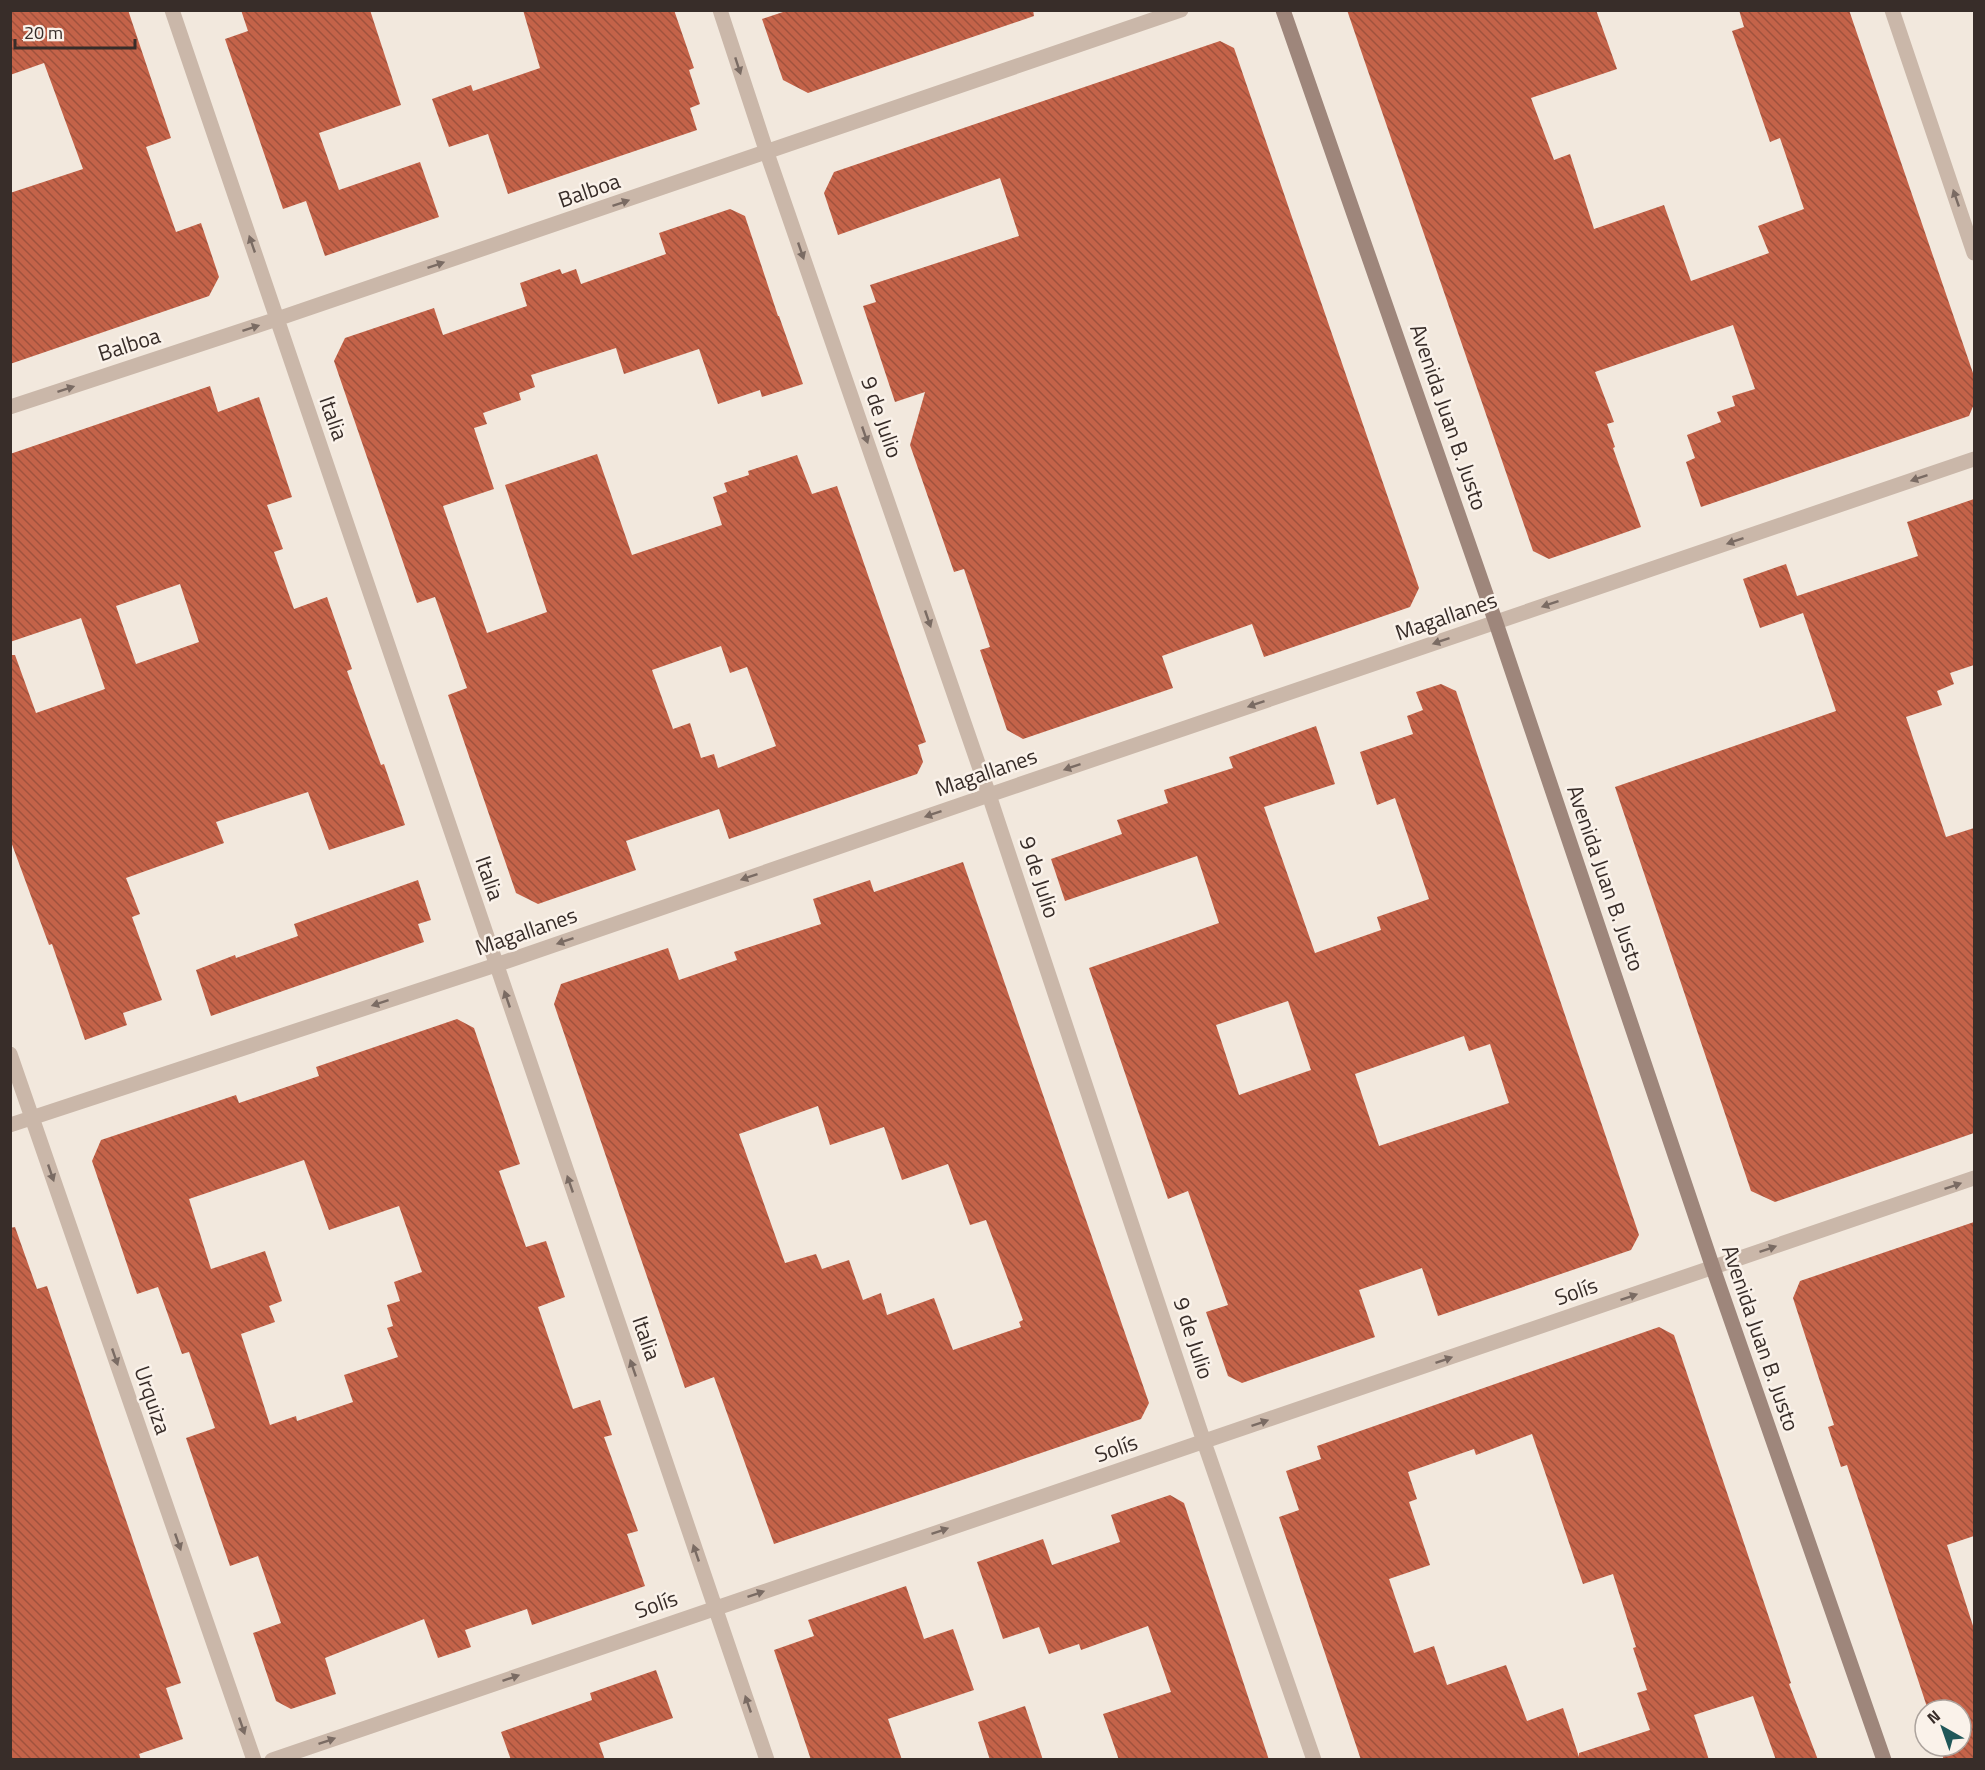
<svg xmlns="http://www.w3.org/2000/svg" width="1985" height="1770" viewBox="0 0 1985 1770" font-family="'Titillium Web',sans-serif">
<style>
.building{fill:url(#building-back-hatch);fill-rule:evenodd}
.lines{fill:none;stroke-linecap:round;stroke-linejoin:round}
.street{stroke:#cab7a9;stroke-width:15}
.secondary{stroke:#9e867b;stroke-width:15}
.oneway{fill:#7a6b63}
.labels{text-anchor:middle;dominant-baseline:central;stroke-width:5;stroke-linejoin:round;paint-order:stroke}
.street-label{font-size:22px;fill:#382d29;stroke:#faf2ea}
</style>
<defs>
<pattern id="building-back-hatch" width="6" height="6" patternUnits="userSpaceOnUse" patternTransform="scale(1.5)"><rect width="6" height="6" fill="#c46349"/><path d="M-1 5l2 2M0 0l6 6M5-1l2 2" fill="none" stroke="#a0523d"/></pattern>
</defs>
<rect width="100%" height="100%" fill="#f2e8dd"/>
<path class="building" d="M128 10 171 138 146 147 176 232 201 223 219 277 209 296 10 364V193L83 169 44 63 10 75V11Z
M241 10H370L401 105 319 133 339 190 420 162 439 217 325 256 306 201 283 209 225 39 248 31Z
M523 10H674L694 68 689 70 700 104 690 108 697 130 508 194 488 134 449 147 432 99 471 85 473 91 540 68Z
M789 10H1033L1034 16 808 93 783 80 762 19Z
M1347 10H1596L1617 69 1531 98 1554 160 1570 154 1594 229 1664 205 1691 281 1769 253 1758 226 1804 209 1780 138 1770 142 1732 31 1744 27 1739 10H1849L1974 376V404L1969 416 1701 507 1686 462 1695 458 1687 435 1721 422 1717 412 1735 406 1732 396 1755 389 1733 325 1595 372 1614 422 1607 424 1615 447 1613 448 1641 527 1549 559 1533 551Z
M1220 41 1234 48 1419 588 1410 607 1264 657 1252 624 1162 656 1173 688 1023 739 1007 730 980 650 990 647 964 569 954 572 910 445 925 392 895 402 863 306 876 302 870 285 1019 236 1000 178 838 235 824 193 834 172Z
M730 209 745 216 778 316H779L803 384 762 397 760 390 718 404 699 349 624 374 616 348 531 375 535 387 519 393 521 400 483 413 487 424 474 428 494 489 443 506 487 633 547 612 505 485 597 454 632 555 722 525 713 497 727 492 724 483 749 475 748 471 797 455 812 494 837 486 926 742 918 745 923 762 917 774 729 839 719 809 626 841 636 870 538 904 516 893 448 695 467 688 435 597 417 603 334 361 345 338 434 308 443 335 527 306 520 283 560 269 562 274 576 269 581 284 666 254 659 233ZM721 646 730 673 747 667 776 746 718 768 714 754 701 758 690 723 673 729 652 670Z
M210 386 218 412 259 397 292 497 267 505 283 549 274 552 294 609 327 597 352 669 347 671 381 765 384 764 405 825 329 850 308 792 216 822 224 843 126 878 140 914 132 917 162 1000 123 1013 127 1025 85 1040 52 944 49 945 10 839V655H15L36 713 105 689 81 618 10 642V454ZM180 584 199 642 136 664 116 606Z
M1974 499V665L1950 673 1954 684 1937 691 1942 705 1906 717 1946 837 1974 828V1133L1775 1202 1751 1191 1615 787 1836 711 1803 613 1760 628 1743 579 1786 564 1797 596 1918 556 1907 522Z
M1441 684 1456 691 1639 1235 1631 1250 1438 1316 1422 1268 1359 1290 1375 1337 1242 1383 1228 1376 1206 1312 1228 1305 1188 1191 1168 1199 1089 968 1219 923 1197 856 1065 901 1051 859 1122 834 1117 820 1168 803 1164 790 1233 768 1229 757 1316 726 1335 784 1264 807 1315 953 1381 930 1377 917 1429 899 1395 798 1377 805 1360 752 1413 734 1407 716 1423 710 1416 692ZM1288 1001 1311 1070 1239 1095 1216 1025ZM1464 1036 1469 1051 1490 1044 1509 1103 1379 1146 1355 1074Z
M963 862 1149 1403 1141 1419 774 1544 714 1377 685 1388 554 1004 561 984 668 948 679 980 737 960 734 952 821 924 813 899 870 880 874 892ZM818 1106 830 1145 884 1127 902 1180 948 1164 970 1225 986 1220 1023 1320 1019 1322 1021 1327 953 1350 934 1298 887 1315 881 1293 863 1300 849 1260 822 1269 816 1254 785 1263 739 1134Z
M418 880 431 920 418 924 424 942 211 1016 196 970 235 955 236 958 298 936 294 924Z
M457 1019 474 1028 520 1164 499 1171 526 1247 546 1241 565 1297 538 1307 573 1409 600 1400 612 1435 604 1437 638 1531 627 1534 645 1586 532 1625 527 1609 465 1630 471 1647 438 1658 424 1619 325 1658 336 1694 291 1709 276 1701 253 1633 281 1623 258 1556 230 1566 186 1438 215 1428 189 1352 182 1354 158 1287 137 1294 92 1161 101 1140 236 1095 239 1103 319 1076 316 1067ZM304 1160 329 1230 399 1206 422 1272 394 1282 400 1301 387 1305 393 1326 387 1328 398 1357 344 1375 353 1402 297 1421 296 1416 270 1425 241 1334 275 1322 269 1306 282 1301 265 1251 211 1269 189 1199Z
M1974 1222V1536L1947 1545 1974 1629V1760H1944L1939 1746H1961V1710H1928L1847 1465 1841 1467 1828 1427 1834 1425 1793 1298 1800 1281Z
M15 1227 37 1289 47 1286 181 1683 166 1688 183 1739 139 1754 141 1760H10V1228Z
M1659 1327 1674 1335 1791 1683 1789 1684 1818 1760H1776L1753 1696 1694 1715 1709 1760H1361L1279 1517 1299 1510 1286 1471 1321 1459 1317 1446ZM1532 1434 1583 1584 1613 1574 1636 1647 1633 1648 1647 1690 1637 1693 1650 1730 1579 1753V1757L1563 1708 1527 1721 1506 1665 1447 1685 1434 1646 1414 1653 1389 1579 1430 1565 1409 1502 1417 1499 1408 1472 1474 1449 1476 1455Z
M1170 1495 1184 1503 1269 1760H1119L1103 1714 1171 1692 1148 1626 1081 1650 1079 1644 1049 1654 1039 1627 1003 1639 977 1562 1043 1539 1052 1565 1120 1542 1111 1515Z
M906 1586 924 1639 953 1629 974 1690 888 1719 902 1760H811L774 1650 814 1636 808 1620Z
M656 1670 673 1718 599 1743 605 1760H511L501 1732 592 1700 590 1693Z
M1025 1706 1043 1760H990L978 1722Z"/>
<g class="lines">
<path class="street" d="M172 10 767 1760
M720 10 767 153 989 795 1204 1442 1314 1760
M1892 10 1974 253
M10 407 277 319 1181 10
M10 1054 254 1760
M10 1125 496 965 989 795 1974 459
M272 1760 1974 1178"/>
<path class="secondary" d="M1283 10 1496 623 1713 1268 1884 1760"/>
</g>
<defs><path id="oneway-solid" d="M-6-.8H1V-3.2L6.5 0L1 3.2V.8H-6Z" transform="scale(1.5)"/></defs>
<g class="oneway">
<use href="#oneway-solid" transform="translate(738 66) rotate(72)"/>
<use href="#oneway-solid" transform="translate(1956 198) rotate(-109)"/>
<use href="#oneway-solid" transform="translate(621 203) rotate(-19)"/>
<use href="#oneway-solid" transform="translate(252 244) rotate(-109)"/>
<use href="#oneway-solid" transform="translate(801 251) rotate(71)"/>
<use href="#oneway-solid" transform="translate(436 265) rotate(-19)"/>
<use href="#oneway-solid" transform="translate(251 328) rotate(-18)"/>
<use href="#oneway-solid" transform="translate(66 389) rotate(-18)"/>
<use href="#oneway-solid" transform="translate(865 435) rotate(71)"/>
<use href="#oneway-solid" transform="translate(1919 478) rotate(161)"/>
<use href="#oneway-solid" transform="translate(1735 541) rotate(161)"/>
<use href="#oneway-solid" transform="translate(1550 604) rotate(161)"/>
<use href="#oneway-solid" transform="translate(928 619) rotate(71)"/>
<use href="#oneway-solid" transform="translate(1441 641) rotate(161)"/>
<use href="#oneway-solid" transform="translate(1256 704) rotate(161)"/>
<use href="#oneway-solid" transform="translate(1072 767) rotate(161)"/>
<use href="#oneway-solid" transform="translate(933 814) rotate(161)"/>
<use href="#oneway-solid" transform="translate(749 877) rotate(161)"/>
<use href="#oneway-solid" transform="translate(565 941) rotate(161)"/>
<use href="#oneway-solid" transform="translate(507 999) rotate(-109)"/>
<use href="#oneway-solid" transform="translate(380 1003) rotate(162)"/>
<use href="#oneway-solid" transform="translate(51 1173) rotate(71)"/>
<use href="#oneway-solid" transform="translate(570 1184) rotate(-109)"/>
<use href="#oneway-solid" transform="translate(1953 1186) rotate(-19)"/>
<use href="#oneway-solid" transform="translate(1768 1249) rotate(-19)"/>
<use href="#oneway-solid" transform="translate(1629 1297) rotate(-19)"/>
<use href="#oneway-solid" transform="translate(115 1357) rotate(71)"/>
<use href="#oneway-solid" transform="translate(1444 1360) rotate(-19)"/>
<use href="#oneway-solid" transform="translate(633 1368) rotate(-109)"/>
<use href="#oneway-solid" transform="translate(1260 1423) rotate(-19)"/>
<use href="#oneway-solid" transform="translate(940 1531) rotate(-19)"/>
<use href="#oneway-solid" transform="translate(178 1542) rotate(71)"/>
<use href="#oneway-solid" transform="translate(696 1553) rotate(-109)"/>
<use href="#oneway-solid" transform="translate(756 1594) rotate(-19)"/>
<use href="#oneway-solid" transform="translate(511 1678) rotate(-19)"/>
<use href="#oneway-solid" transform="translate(748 1704) rotate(-109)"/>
<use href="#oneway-solid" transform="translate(242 1726) rotate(71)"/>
<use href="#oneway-solid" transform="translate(327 1741) rotate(-19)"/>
</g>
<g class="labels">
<g class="street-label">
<text transform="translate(589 190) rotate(-19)">Balboa</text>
<text transform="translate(129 344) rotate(-18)">Balboa</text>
<text transform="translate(882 417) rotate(71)">9 de Julio</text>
<text transform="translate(1449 417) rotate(71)">Avenida Juan B. Justo</text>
<text transform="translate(334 418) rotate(71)">Italia</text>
<text transform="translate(1446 616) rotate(-19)">Magallanes</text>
<text transform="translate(986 772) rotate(-19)">Magallanes</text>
<text transform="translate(1040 877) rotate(72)">9 de Julio</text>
<text transform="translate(490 878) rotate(71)">Italia</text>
<text transform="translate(1606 878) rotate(71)">Avenida Juan B. Justo</text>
<text transform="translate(526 931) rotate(-19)">Magallanes</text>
<text transform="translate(1576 1291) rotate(-19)">Solís</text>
<text transform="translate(647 1338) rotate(71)">Italia</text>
<text transform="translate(1194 1338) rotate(72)">9 de Julio</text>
<text transform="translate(1761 1338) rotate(71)">Avenida Juan B. Justo</text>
<text transform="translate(153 1400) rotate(71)">Urquiza</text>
<text transform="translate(1116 1448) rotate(-19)">Solís</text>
<text transform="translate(656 1604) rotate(-19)">Solís</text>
</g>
</g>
<rect width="1985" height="1770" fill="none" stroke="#382d29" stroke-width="24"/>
<g transform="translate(1943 1728) rotate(320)"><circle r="28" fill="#faf2ea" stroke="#aca39d" stroke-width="1.5"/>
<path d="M0-4.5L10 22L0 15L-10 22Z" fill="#1f5759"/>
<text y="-9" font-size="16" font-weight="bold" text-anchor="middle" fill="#382d29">N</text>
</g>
<path d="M15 39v9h120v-9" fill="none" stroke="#382d29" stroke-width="3"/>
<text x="24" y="39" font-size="18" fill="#382d29" stroke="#faf2ea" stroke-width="4.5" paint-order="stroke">20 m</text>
</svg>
